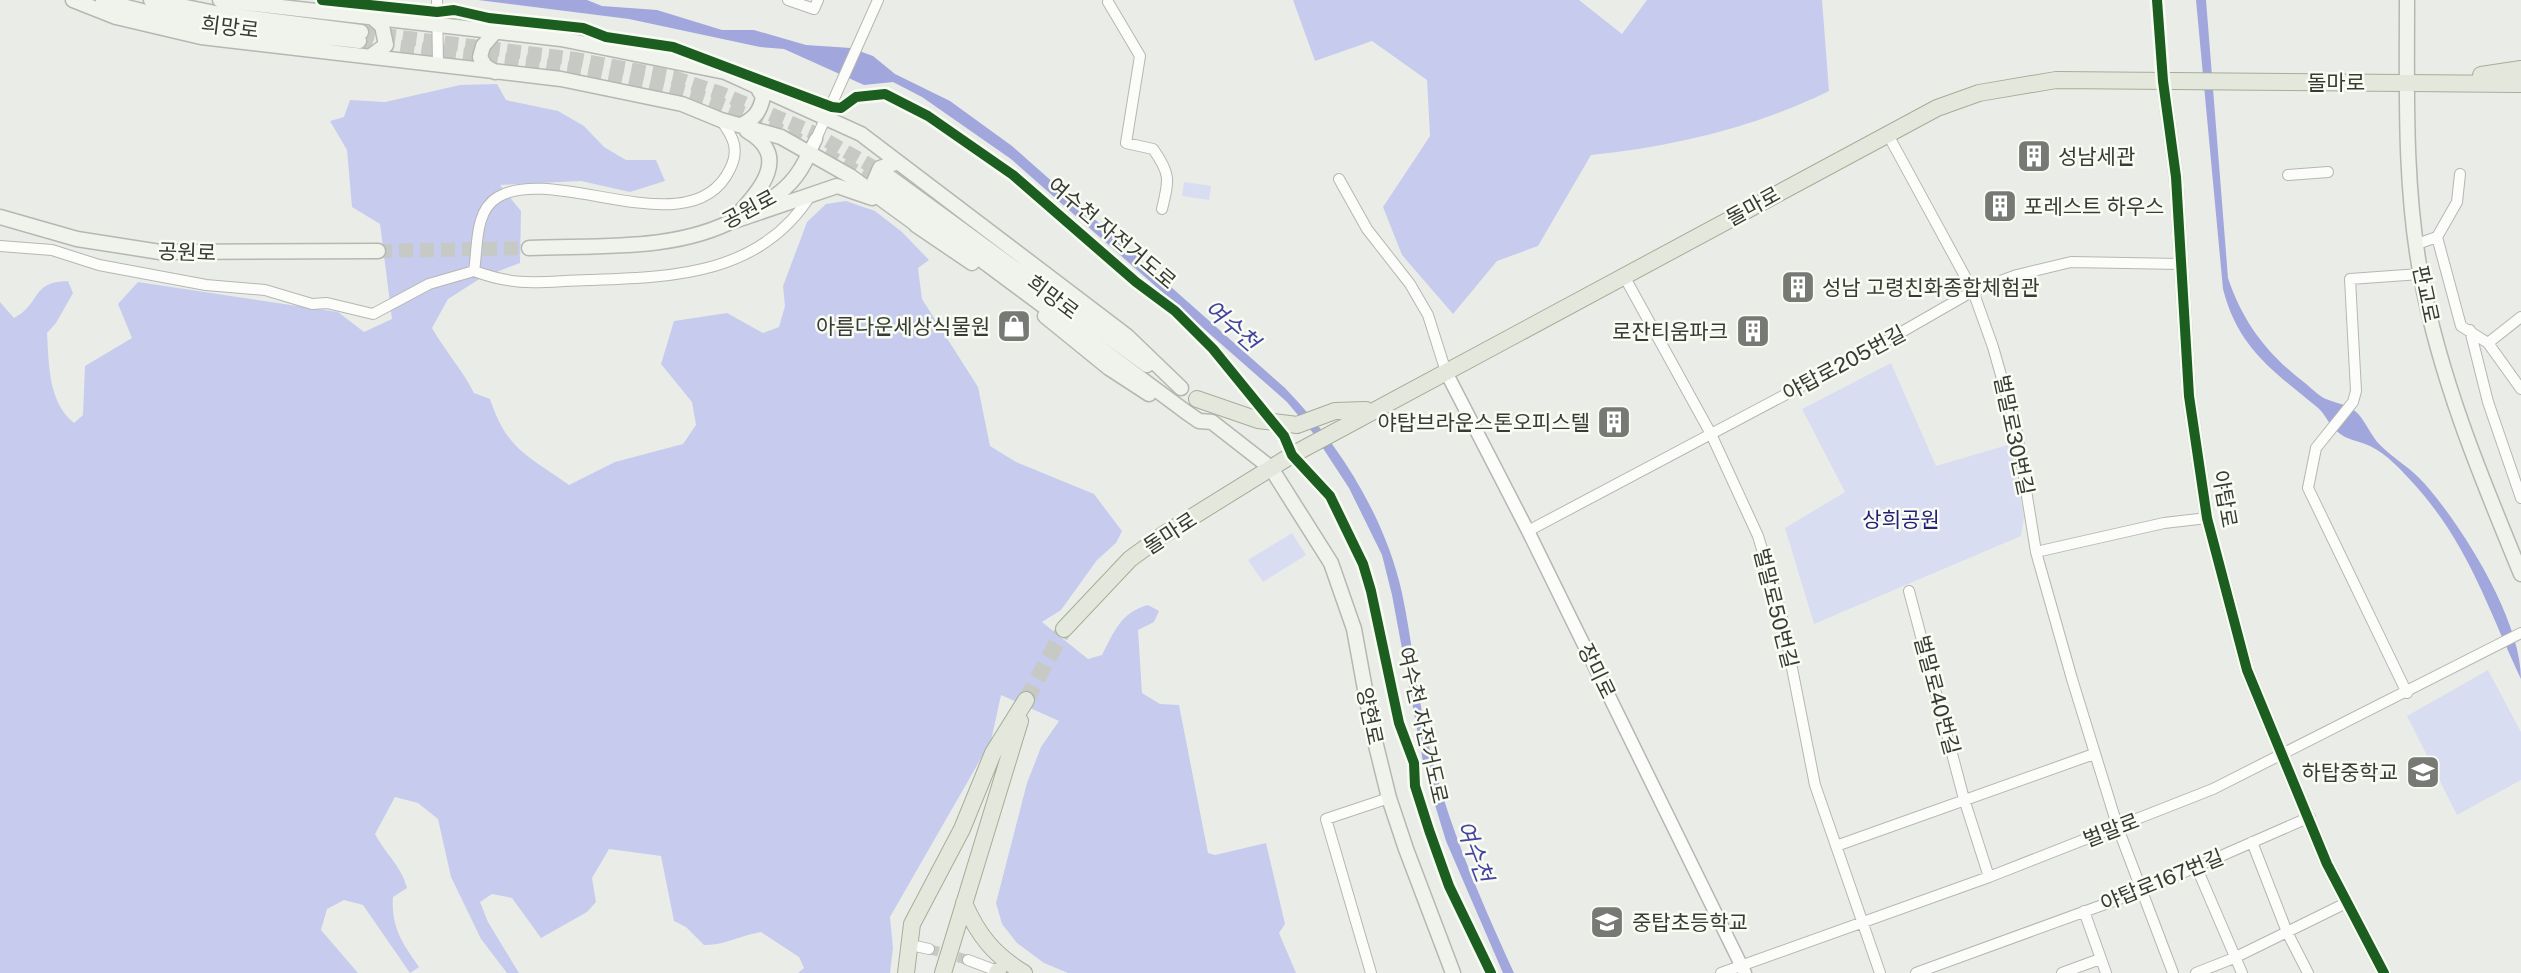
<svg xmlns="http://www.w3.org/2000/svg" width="2521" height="973" viewBox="0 0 2521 973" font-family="'Public Sans','Noto Sans KR',sans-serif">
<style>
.green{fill:#d8ddf2}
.forest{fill:#c7ccee}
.water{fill:#a1a7dc}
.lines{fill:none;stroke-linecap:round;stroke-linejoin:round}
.minor-tunnel{stroke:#c6c9c4;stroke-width:10;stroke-dasharray:10 5;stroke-linecap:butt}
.secondary-tunnel{stroke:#c6c9c4;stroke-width:14;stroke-dasharray:14 7;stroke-linecap:butt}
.primary-tunnel{stroke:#c6c9c4;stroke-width:16;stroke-dasharray:16 8;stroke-linecap:butt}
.minor-casing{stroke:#b5b7b2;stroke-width:12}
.tertiary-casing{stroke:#b5b7b2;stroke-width:15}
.secondary-casing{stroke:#b5b7b2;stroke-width:17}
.primary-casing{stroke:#a6ad98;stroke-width:18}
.minor{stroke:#fcfcfb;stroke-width:10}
.tertiary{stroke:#fcfcfb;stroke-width:12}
.secondary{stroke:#f0f2ec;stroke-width:14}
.primary{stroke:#e4e8dc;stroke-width:16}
.cycleway-casing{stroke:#f8fcf2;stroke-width:15}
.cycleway{stroke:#1b5e20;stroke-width:10}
.labels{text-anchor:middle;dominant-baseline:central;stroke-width:5;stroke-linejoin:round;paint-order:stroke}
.street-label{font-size:21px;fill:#383a36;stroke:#f8fcf2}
.poi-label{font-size:21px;fill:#383a36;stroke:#f8fcf2;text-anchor:start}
.park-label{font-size:21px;fill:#281d79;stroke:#f8fcf2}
.water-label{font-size:23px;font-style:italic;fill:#4442a0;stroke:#f8fcf2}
</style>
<rect width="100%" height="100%" fill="#eaede7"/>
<path class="green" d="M1184 182 1211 186 1209 200 1182 196Z
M1891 363 1936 466 2011 444 2024 517 2021 536 1814 624 1785 528 1845 492 1802 409Z
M1292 533 1306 555 1263 582 1248 560Z
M2488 670 2521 732V780L2457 815 2407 716Z"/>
<path class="forest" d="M1293 0H1579L1622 34 1647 0H1822L1829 91C1756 127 1672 147 1591 155L1538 246 1497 261 1453 314 1402 255 1383 207 1430 136 1427 80 1372 41 1315 61Z
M497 84 506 100 558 111 584 126 604 147 626 160H656L665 181 630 192 581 181 500 185 521 211 520 263 481 278 448 299 432 328C445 351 462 369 474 393L490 399C507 450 527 455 569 485L615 462 683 444 696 425 692 402 661 364 674 321 727 313 763 333 779 327 785 306 783 286 807 222 826 204 846 201 875 211 902 232 929 260 918 268 922 299 978 387 990 446 1016 462 1094 494 1122 531 1116 543 1097 560 1061 610 1042 622 1088 659 1102 655C1114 632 1121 612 1148 605L1159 611 1154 622 1138 630 1142 693 1160 704 1179 705 1208 853 1215 855 1266 843 1285 924 1279 933 1296 973H1068L1044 963 1017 943 1002 924 996 903 1027 783 1041 747 1059 721 1001 695 991 741 890 917 893 948 890 973H798L804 968 799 957 761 932C741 935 723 946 704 945L686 927 674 921 661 856 609 849 592 878 596 902 587 912 541 938 512 898 492 894 480 902 488 922 519 973H507L481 939 451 877 438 819 418 803 395 797 375 834C385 853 402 867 407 888L393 897C391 927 402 943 419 967L410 973 363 905 344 900 327 909 321 930 358 973H0V302L14 318C42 303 30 282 68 281L73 293 56 323 47 333C49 364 48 402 74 423L83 415 85 366 132 338 118 304 138 282 338 312 364 332 392 319 380 224 352 207 347 150 330 121 344 117 350 100 385 102 460 85Z"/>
<path class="water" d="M478 0H587L602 6 657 10 722 30H754L806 45 851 48 873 56 895 74 950 101 1012 146 1285 388C1339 444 1385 516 1402 593 1413 645 1417 698 1430 750 1449 828 1481 900 1514 973H1503L1446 841 1425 772 1392 595 1382 555 1349 488 1313 433 1287 402 1011 159 922 97 893 82 864 85 784 49 760 47 629 19Z
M2196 0H2206L2228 278C2243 323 2268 355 2305 383 2311 388 2319 396 2326 399 2337 404 2345 403 2355 411 2365 419 2370 435 2380 445 2394 459 2411 468 2424 483 2463 527 2521 620 2521 679 2487 607 2469 545 2414 484 2402 471 2387 454 2370 446 2362 442 2353 441 2345 437 2327 426 2328 416 2317 407 2273 371 2238 348 2223 289Z"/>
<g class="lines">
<path class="minor-tunnel" d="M929 949 968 960"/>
<path class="secondary-tunnel" d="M361 32 575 59 673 77 723 94 810 131 887 175
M359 41C462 56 569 64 670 88 745 107 815 148 882 186
M378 251 529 248"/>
<path class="primary-tunnel" d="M1026 700 1064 629"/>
<g class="minor-casing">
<path id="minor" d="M437 0 438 65
M788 0 814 9 818 0
M2157 0 2163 81
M1108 2 1140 56 1126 143 1153 149C1171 174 1169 180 1162 209
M721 120C733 137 740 149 730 169 692 249 555 163 498 197 474 211 478 247 474 271 520 288 543 281 589 280 674 277 762 275 812 193
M1887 133 1973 291 1993 347 2016 428 2036 552 2072 679 2118 828 2173 973
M816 139 878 0
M2288 175 2328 172
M1339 179 1367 229 1410 284 1428 315 1446 372
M2437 237 2457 202 2460 174
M2417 244 2437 237 2461 326 2488 343 2521 389
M0 246 52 250 99 265 206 285 265 290 312 304 327 303 373 314 429 284 474 271
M1624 276 1711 434 1758 536 1781 612 1815 785 1880 973
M2470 330 2488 402 2521 498
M2488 343 2521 317
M1528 531 1879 345 1973 291 2017 275 2071 262 2180 264
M2036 552 2164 523 2207 518
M1909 591 1964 799 1989 877
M2407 693 2308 488 2316 448 2353 402 2356 391 2350 279 2420 274
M2252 842 2287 932 2308 973
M1836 846 2094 754
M2196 866 2242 973
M2084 911 2106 973
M908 950 911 945 929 949
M968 960 1000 972
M1371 973 1326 819 1389 798
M1721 973 1989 877 2213 789 2521 633
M1916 973 2141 891 2310 817
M2062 973 2100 959
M2196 973 2234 958 2346 903"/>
</g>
<g class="tertiary-casing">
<path id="tertiary" d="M2163 81 2176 177 2189 396 2207 518 2247 670 2327 864 2384 973
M809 153 816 139
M1446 372 1528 531 1745 973"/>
</g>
<g class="secondary-casing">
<path id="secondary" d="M73 0 116 17 201 37 561 79 682 104 721 120 781 137 850 176 924 230
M103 0C186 27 274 32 359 41
M151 0 220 14 361 32
M220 0 561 39 725 72 861 134 1127 336 1181 388
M2407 0C2407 91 2404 186 2421 276 2440 379 2481 477 2521 574
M371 56 386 45 382 26 373 18
M495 72 485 66 480 57 483 46 495 32
M741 125C754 119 760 112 763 97L756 85
M888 176 1147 365
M882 186 1186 412 1199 421 1212 422 1271 468 1331 563 1354 629 1373 733 1389 798 1406 849 1453 973
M876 194 874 182 880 168 898 162
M762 205C785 191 799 177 809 153
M0 217 77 239 160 252 378 251
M732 221C756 194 794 158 747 131
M731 222 837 186 872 198
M916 225 972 263
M529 248C596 245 677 252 738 218
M1045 316 1109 368 1149 394"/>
</g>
<g class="primary-casing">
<path id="primary" d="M2481 75 2521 69
M1197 399 1258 420 1297 425 1335 411 1366 410
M1064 629 1130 559 1163 535 1292 455 1937 108 1979 93 2056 80 2521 84
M964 903C978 935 994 955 1024 973
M906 973 912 924 962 829 993 753 1026 700
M943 973 1020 721
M997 973 998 971"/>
</g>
<use href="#minor" class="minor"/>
<use href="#tertiary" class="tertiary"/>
<use href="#secondary" class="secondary"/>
<use href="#primary" class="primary"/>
<g class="cycleway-casing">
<path id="cycleway" d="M322 0 437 12 454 10 489 18 583 28 606 37 673 47 832 107 841 108 856 97 885 94 928 116 1013 175 1136 282 1175 311 1213 349 1284 436 1292 455 1330 496 1363 564 1371 591 1399 723 1414 763 1415 786 1429 830 1449 886 1491 973
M2157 0 2163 81 2176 177 2189 396 2207 518 2247 670 2327 864 2384 973"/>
</g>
<use href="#cycleway" class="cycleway"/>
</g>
<defs>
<g id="building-square" transform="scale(1.75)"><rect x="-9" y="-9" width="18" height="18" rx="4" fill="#767974" stroke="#f8fcf2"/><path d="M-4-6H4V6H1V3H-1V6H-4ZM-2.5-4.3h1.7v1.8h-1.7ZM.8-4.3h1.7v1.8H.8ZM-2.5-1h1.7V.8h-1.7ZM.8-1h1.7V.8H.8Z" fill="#fff"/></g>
<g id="shop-square" transform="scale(1.75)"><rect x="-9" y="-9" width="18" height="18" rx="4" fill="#767974" stroke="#f8fcf2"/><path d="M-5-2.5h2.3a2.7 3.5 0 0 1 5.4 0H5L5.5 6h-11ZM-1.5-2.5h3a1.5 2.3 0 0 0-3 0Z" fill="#fff"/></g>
<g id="school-square" transform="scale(1.75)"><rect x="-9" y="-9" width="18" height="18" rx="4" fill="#767974" stroke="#f8fcf2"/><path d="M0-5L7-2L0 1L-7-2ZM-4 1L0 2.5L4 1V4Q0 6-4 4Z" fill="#fff"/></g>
</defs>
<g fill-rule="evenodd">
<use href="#building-square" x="2034" y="156"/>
<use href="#building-square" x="2000" y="206"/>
<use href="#building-square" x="1798" y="287"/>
<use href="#shop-square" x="1014" y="326"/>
<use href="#building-square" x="1753" y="331"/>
<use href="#building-square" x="1614" y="422"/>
<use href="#school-square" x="2423" y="772"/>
<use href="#school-square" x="1607" y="922"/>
</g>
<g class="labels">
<g class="street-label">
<text transform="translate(230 27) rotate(7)">희망로</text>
<text x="2336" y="82">돌마로</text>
<text transform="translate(1753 206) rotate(-29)">돌마로</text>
<text transform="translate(749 209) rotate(-28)">공원로</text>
<text transform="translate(1112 233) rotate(40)">여수천 자전거도로</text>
<text transform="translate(187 252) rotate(2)">공원로</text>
<text transform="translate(2426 294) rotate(78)">판교로</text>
<text transform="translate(1053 297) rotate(37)">희망로</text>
<text transform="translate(1844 363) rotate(-28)">야탑로205번길</text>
<text transform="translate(2014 435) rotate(78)">벌말로30번길</text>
<text transform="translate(2225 499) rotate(80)">야탑로</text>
<text transform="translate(1170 533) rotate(-33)">돌마로</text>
<text transform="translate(1776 608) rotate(76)">벌말로50번길</text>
<text transform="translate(1597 671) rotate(64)">장미로</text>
<text transform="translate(1937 695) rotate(75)">벌말로40번길</text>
<text transform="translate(1370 716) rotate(78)">양현로</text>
<text transform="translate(1423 725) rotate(77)">여수천 자전거도로</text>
<text transform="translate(2111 830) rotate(-21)">벌말로</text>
<text transform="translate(2162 880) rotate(-22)">야탑로167번길</text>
</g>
<g class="poi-label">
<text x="2058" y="156">성남세관</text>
<text x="2024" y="206">포레스트 하우스</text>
<text x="1822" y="287">성남 고령친화종합체험관</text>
<text x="990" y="326" text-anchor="end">아름다운세상식물원</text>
<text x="1728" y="331" text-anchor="end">로잔티움파크</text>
<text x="1590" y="422" text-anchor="end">야탑브라운스톤오피스텔</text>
<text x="2398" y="772" text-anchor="end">하탑중학교</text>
<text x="1632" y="922">중탑초등학교</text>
</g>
<g class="park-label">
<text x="1901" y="519">상희공원</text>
</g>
<g class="water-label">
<text transform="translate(1232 325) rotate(41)">여수천</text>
<text transform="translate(1475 851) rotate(69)">여수천</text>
</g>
</g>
</svg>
